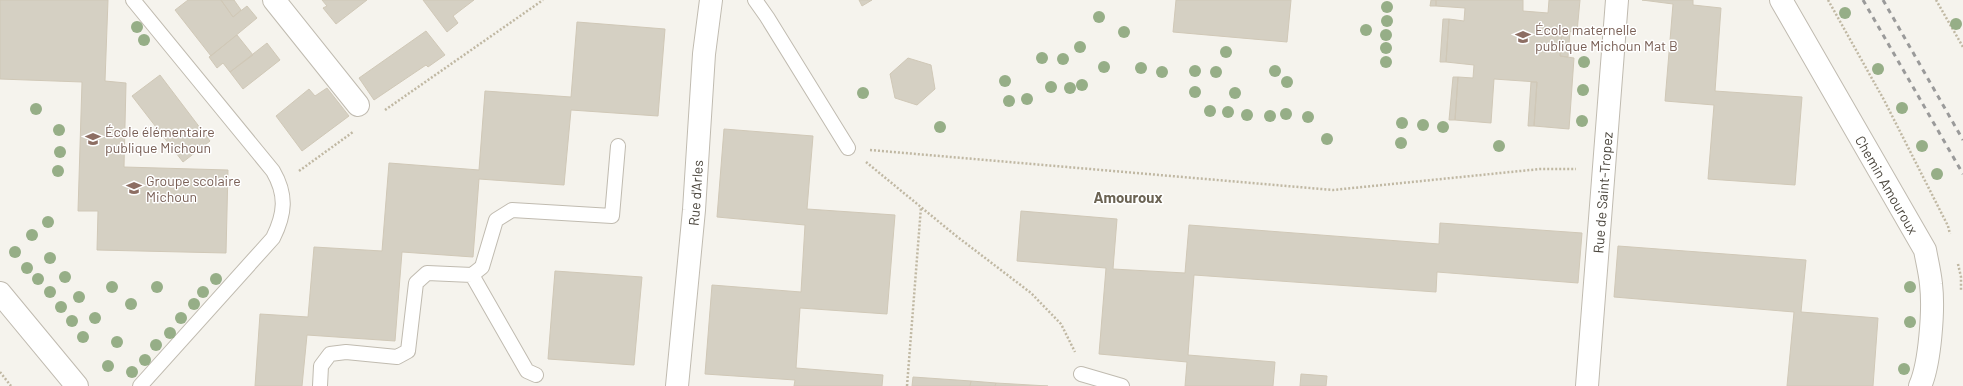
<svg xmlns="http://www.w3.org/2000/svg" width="1963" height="386" viewBox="0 0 1963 386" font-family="Barlow,sans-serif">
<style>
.building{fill:#d5d0c3;stroke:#d0c8b7}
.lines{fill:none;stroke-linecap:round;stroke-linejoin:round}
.lane-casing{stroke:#c0bbb0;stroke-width:16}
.street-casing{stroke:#c0bbb0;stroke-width:24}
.path{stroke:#c0b8a3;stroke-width:2.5;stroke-dasharray:2 2;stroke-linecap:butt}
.lane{stroke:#fff;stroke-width:14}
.street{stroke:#fff;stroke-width:22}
.rail{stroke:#9a9a9a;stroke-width:3;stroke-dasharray:5 5;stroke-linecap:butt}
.tree{fill:#96ae87}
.labels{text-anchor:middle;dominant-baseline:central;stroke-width:3;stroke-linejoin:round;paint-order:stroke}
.education-label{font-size:14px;fill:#785e54;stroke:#fff;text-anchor:start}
.street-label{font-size:14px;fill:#49443b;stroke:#fff}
.neighbourhood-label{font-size:15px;font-weight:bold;fill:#6b6353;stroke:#fff}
</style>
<rect width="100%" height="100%" fill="#f5f3ed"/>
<path class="building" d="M0 0H108L105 81 126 83 124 167 228 170 226 253 97 250 98 211H78L82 82 0 79Z
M188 0H221L233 17 247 6 257 18 211 56 175 10Z
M221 0H234L241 10 233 17Z
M322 0H367L336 24 323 8 327 6Z
M423 0H474L453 16 458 23 447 32Z
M859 0H872L862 6Z
M1176 0H1291L1287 42 1173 32Z
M1431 0H1436V6H1430Z
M1436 0H1523V11L1548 13 1549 0H1580L1577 32 1562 31 1560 56 1574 58 1569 129 1534 126 1537 82 1494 79 1491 123 1455 120 1458 77 1473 78 1474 65 1446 62 1449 19 1464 21 1465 8 1436 6Z
M1642 0H1693V5L1721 8 1715 91 1802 97 1795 185 1708 179 1714 105 1665 101 1673 4Z
M1443 19H1449L1446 62H1440Z
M577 22 665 29 658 116 571 110 564 185 479 179 473 257 402 252 395 341 307 335 302 386H255L260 314 308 317 314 247 382 251 389 163 479 170 485 91 571 97Z
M426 31 445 55 428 67 426 65 374 100 359 78Z
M1562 31H1570L1568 57 1560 56Z
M237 35 253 55 230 72 223 63 217 68 209 57Z
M267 43 280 60 243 89 230 72Z
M908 58 931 65 935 89 917 105 895 98 890 74Z
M160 75 210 141 183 162 132 96Z
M1453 77H1458L1455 120H1449Z
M1531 82H1537L1534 126H1528Z
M327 88 349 116 302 151 276 116 309 89 315 96Z
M724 129 813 136 807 209 895 215 887 314 800 308 796 368 883 375 882 386H794L795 380 705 374 712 285 801 292 805 225 717 217Z
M1021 211 1117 219 1113 269 1185 273 1189 225 1439 244 1440 223 1582 233 1578 283 1437 272 1436 292 1194 275 1188 355 1275 362 1273 386H1185L1187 362 1099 354 1106 268 1017 261Z
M1618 246 1806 260 1801 312 1878 318 1873 386H1787L1794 312 1614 297Z
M555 271 642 277 634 365 548 359Z
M1301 374 1327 376 1326 386H1300Z
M913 377 971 381 970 386H912Z
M971 381 996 383 995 386H970Z
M996 383 1048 386H995Z"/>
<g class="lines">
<g class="lane-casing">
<path id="lane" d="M133 0 273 171C287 195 285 214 273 238L140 386
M755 0 767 17 848 148
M472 275 527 371 536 375
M1081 374 1122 386
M320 386 321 366 330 354 346 352 397 357 408 351 416 283 427 273 472 275 482 267 496 220 512 210 612 216 618 146"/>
</g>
<g class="street-casing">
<g id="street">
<path d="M274 0 358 105"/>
<path id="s1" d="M1781 0 1925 250C1927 261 1930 273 1931 284 1934 309 1930 364 1920 386"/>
<path d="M0 293 77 386"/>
<path id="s2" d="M677 386 694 210 704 54 711 0"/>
<path id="s3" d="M1587 386 1617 0"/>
</g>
</g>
<path class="path" d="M1828 0 1884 100 1948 226 1950 234
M1936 0 1963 47
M385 110 543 0
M870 150 1333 190 1540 169H1576
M866 162 955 235 1031 293 1061 324 1075 352
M299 171 353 132
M1958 264 1961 277V291
M0 372 11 386
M907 386 921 207"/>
<use href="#lane" class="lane"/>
<use href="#street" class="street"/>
<path class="rail" d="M1863 0 1963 174
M1883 0 1963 140"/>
</g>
<g class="tree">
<circle cx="1387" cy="7" r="6"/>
<circle cx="1845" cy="13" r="6"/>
<circle cx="1099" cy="17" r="6"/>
<circle cx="1387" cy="21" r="6"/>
<circle cx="1956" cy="24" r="6"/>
<circle cx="137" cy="27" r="6"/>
<circle cx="1366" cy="30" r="6"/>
<circle cx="1124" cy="32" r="6"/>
<circle cx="1386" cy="35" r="6"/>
<circle cx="144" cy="40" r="6"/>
<circle cx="1080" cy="47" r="6"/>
<circle cx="1386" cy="48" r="6"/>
<circle cx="1226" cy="52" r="6"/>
<circle cx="1042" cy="58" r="6"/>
<circle cx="1063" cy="59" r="6"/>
<circle cx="1386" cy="62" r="6"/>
<circle cx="1584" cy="62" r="6"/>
<circle cx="1104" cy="67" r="6"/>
<circle cx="1141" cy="68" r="6"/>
<circle cx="1878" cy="69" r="6"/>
<circle cx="1195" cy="71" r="6"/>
<circle cx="1275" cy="71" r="6"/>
<circle cx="1162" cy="72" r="6"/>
<circle cx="1216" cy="72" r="6"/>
<circle cx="1005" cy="81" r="6"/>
<circle cx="1287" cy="82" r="6"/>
<circle cx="1082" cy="85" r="6"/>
<circle cx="1051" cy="87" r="6"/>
<circle cx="1070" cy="88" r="6"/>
<circle cx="1583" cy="90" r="6"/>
<circle cx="1195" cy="92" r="6"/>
<circle cx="863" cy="93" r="6"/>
<circle cx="1235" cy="93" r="6"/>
<circle cx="1027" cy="99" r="6"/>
<circle cx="1009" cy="101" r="6"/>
<circle cx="1902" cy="108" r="6"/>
<circle cx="36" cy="109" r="6"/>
<circle cx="1210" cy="111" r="6"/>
<circle cx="1228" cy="112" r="6"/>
<circle cx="1286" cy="114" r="6"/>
<circle cx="1247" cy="115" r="6"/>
<circle cx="1270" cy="116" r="6"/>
<circle cx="1308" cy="117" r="6"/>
<circle cx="1582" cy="121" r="6"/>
<circle cx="1402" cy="123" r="6"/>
<circle cx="1423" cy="125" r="6"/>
<circle cx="940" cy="127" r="6"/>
<circle cx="1443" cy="127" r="6"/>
<circle cx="59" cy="130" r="6"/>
<circle cx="1327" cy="139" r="6"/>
<circle cx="1401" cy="143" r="6"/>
<circle cx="1499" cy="146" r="6"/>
<circle cx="1922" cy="146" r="6"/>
<circle cx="60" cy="152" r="6"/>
<circle cx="58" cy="171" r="6"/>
<circle cx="1937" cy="174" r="6"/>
<circle cx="48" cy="222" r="6"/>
<circle cx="32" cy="235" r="6"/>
<circle cx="15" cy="252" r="6"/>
<circle cx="50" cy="258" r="6"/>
<circle cx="27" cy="268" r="6"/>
<circle cx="65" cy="277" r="6"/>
<circle cx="38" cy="279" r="6"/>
<circle cx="216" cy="279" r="6"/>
<circle cx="112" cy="287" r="6"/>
<circle cx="157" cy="287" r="6"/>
<circle cx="1910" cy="287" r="6"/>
<circle cx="50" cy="292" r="6"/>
<circle cx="203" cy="292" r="6"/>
<circle cx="79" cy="297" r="6"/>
<circle cx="131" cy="304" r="6"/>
<circle cx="194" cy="304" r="6"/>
<circle cx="61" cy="307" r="6"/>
<circle cx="95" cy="318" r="6"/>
<circle cx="181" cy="318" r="6"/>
<circle cx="72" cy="321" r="6"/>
<circle cx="1910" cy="322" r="6"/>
<circle cx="170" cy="333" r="6"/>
<circle cx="83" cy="337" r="6"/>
<circle cx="117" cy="342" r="6"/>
<circle cx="156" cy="345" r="6"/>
<circle cx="145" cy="360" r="6"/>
<circle cx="108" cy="366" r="6"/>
<circle cx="1904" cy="369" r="6"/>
<circle cx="132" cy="372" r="6"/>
</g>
<defs>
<g id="school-bare" transform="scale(1.2)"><path d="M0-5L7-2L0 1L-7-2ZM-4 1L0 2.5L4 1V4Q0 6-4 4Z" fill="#8d6e63" stroke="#fff" stroke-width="2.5" paint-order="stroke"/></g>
</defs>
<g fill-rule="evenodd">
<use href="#school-bare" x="1523" y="37"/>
<use href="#school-bare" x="93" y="139"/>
<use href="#school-bare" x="134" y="188"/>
</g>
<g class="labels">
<g class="education-label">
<text x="1535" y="29">École maternelle<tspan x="1535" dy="16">publique Michoun Mat B</tspan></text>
<text x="105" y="131">École élémentaire<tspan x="105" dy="16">publique Michoun</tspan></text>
<text x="146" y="180">Groupe scolaire<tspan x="146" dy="16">Michoun</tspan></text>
</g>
<g class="street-label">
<text stroke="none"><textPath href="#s1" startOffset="213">Chemin Amouroux</textPath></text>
<text stroke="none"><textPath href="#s2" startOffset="194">Rue d'Arles</textPath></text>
<text stroke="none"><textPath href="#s3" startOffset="194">Rue de Saint-Tropez</textPath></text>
</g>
<g class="neighbourhood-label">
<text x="1128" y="197">Amouroux</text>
</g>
</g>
</svg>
